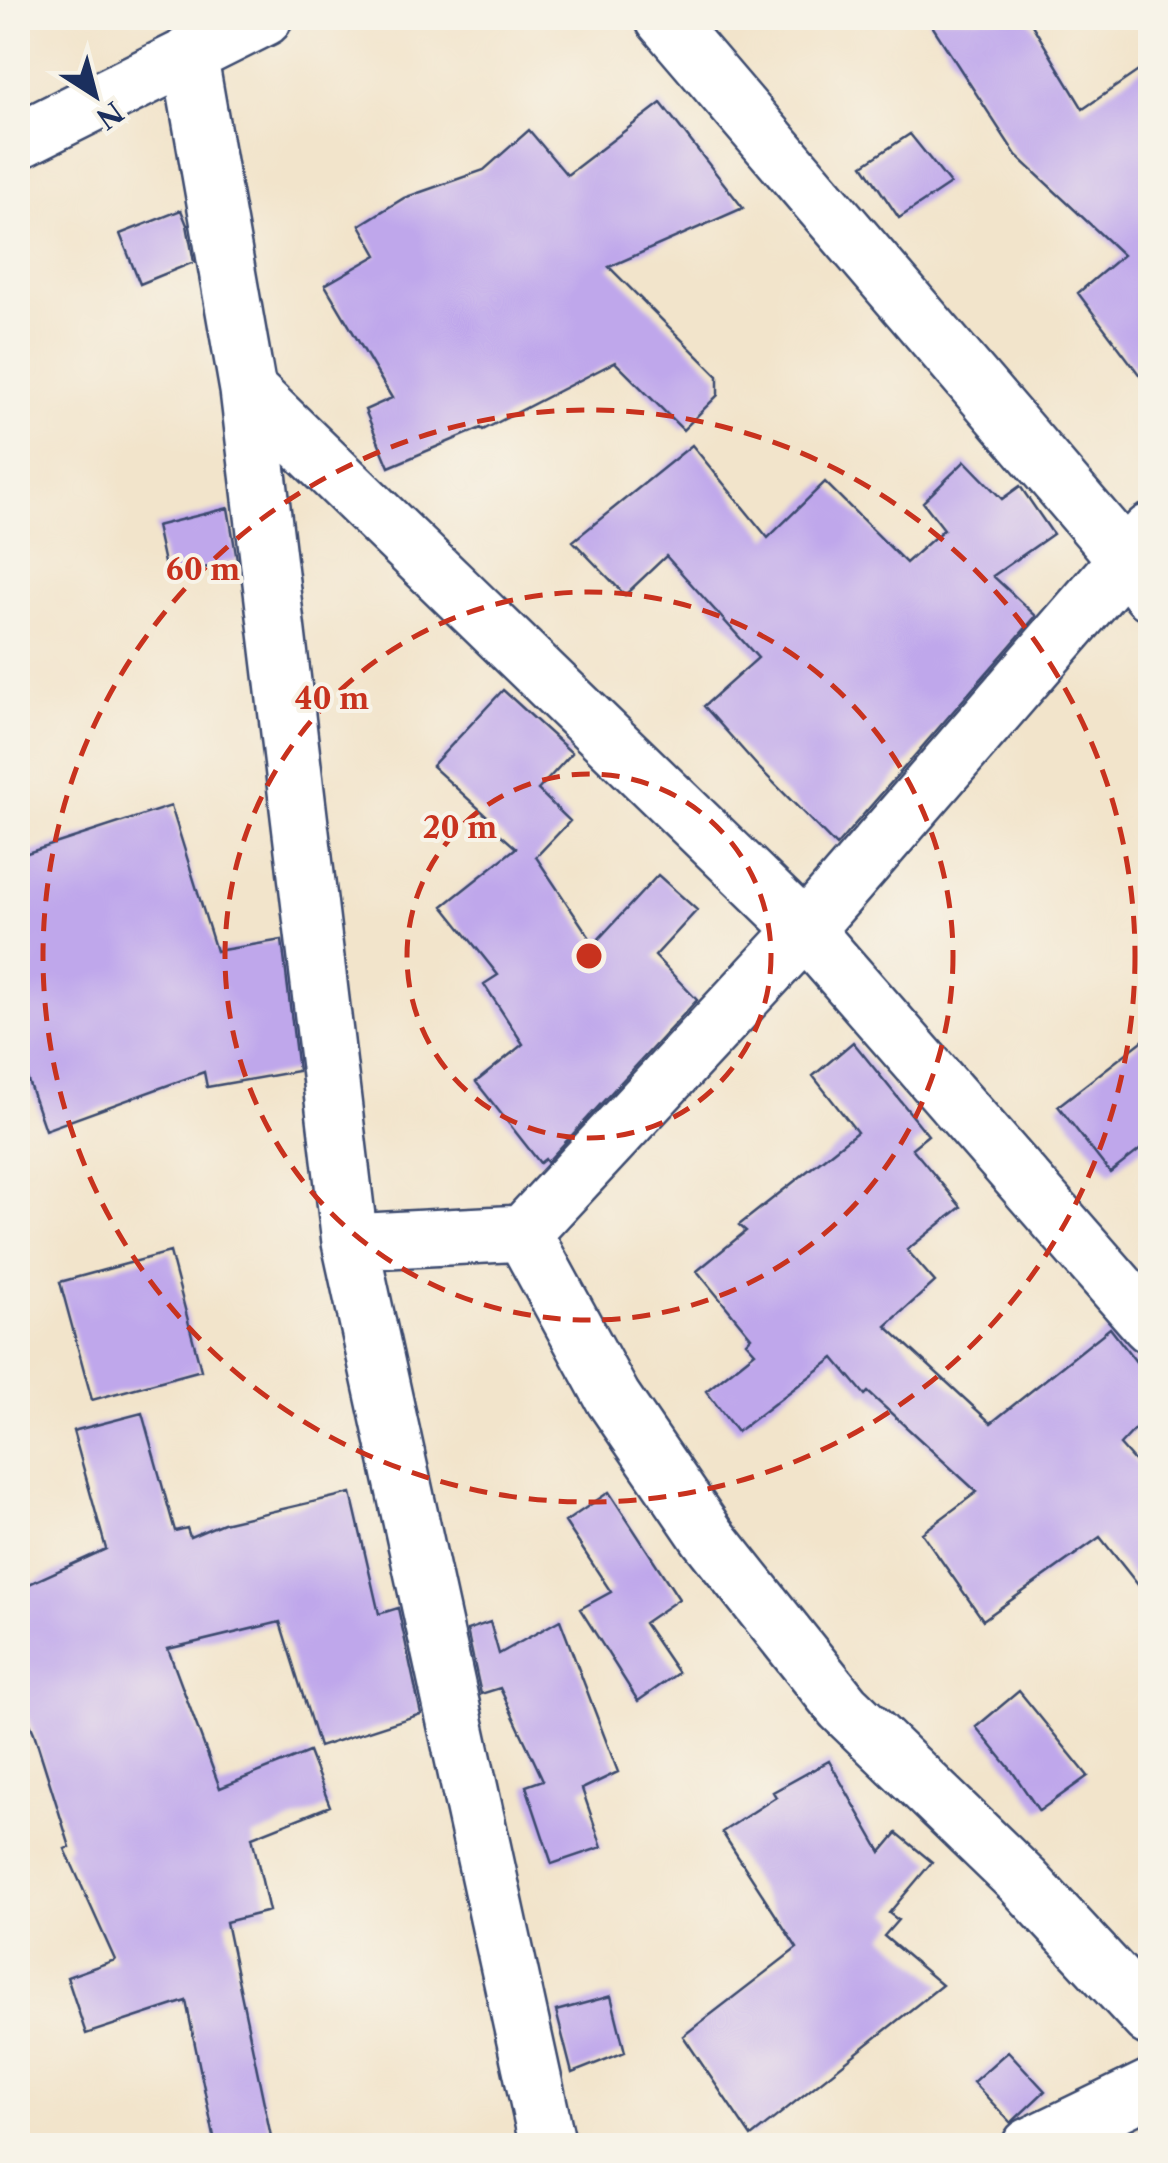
<svg xmlns="http://www.w3.org/2000/svg" width="1168" height="2163" viewBox="0 0 1168 2163" font-family="'Libre Caslon Text',serif">
<style>
.building{fill:#bfa7eb}
.lines{fill:none;stroke-linecap:round;stroke-linejoin:round}
.minor-casing{stroke:#3b4a6e;stroke-width:60}
.minor{stroke:#fff;stroke-width:55}
.ring{fill:none;stroke:#c8321e;stroke-width:5;stroke-dasharray:18 12}
.centre{fill:#c8321e;stroke:#f7f3e8;stroke-width:5}
.ring-label{font-size:30px;text-anchor:middle;font-weight:bold;fill:#c8321e;stroke:#f7f3e8;stroke-width:8;stroke-linejoin:round;paint-order:stroke}
</style>
<rect width="100%" height="100%" fill="#f7f3e8"/>
<filter id="ink" filterUnits="userSpaceOnUse"><feTurbulence type="fractalNoise" baseFrequency=".01" numOctaves="2"/><feDisplacementMap in="SourceGraphic" scale="20" xChannelSelector="R" yChannelSelector="G"/><feConvolveMatrix kernelMatrix="1 2 1 2 8 2 1 2 1" color-interpolation-filters="sRGB"/></filter>
<filter id="wash" filterUnits="userSpaceOnUse"><feTurbulence type="fractalNoise" baseFrequency=".0048" numOctaves="4" result="noise"/><feDisplacementMap in="SourceGraphic" scale="40" xChannelSelector="R" yChannelSelector="G"/><feGaussianBlur stdDeviation="2.25" result="paint"/><feColorMatrix in="noise" values="0 0 0 0 0 0 0 0 0 0 0 0 0 0 0 0 0 1.4 0 .05"/><feComposite in="paint" operator="in"/></filter>
<g filter="url(#wash)">
<rect width="100%" height="100%" fill="#f2e4cb"/>
<g id="blocks">
<path class="building" d="M927 18H1028L1083 109 1150 63V389L1078 293 1123 255 1016 155Z
M661 103 743 208 609 267 718 376V395L683 430 615 362 483 430 481 428 389 467 365 410 392 398 325 285 377 255 360 225 404 198 484 170 529 130 567 175Z
M910 134 950 184 899 218 863 165Z
M181 210 187 225 194 262 140 284 120 234Z
M692 445 768 538 825 482 906 563 944 529 923 502 965 461 1002 499 1020 486 1053 534 993 576 1036 616 836 846 760 769 704 706 758 658 666 556 625 595 573 541Z
M228 508 237 560 167 577 156 526Z
M503 690 572 753 538 790 570 821 536 857 594 944 658 875 697 910 655 956 697 1000 547 1162 545 1159 540 1163 476 1082 523 1044 484 984 498 975 443 906 516 848 484 820 487 816 432 766Z
M171 806 216 951 282 940 298 1071 207 1087 204 1072 45 1130 18 1052V856Z
M1150 1035V1142L1110 1173 1058 1106Z
M853 1042 928 1135 912 1148 961 1207 907 1250 935 1282 886 1326 991 1423 1110 1328 1150 1380V1413L1120 1445 1150 1479V1600L1100 1537 983 1620 922 1533 977 1492 868 1392 865 1395 834 1358 737 1432 706 1391 755 1352 746 1342 751 1337 697 1271 746 1231 739 1225 857 1132 813 1076Z
M170 1252 201 1370 92 1400 60 1282Z
M142 1413 175 1531 187 1528 190 1537 223 1523 351 1493 379 1614 398 1608 421 1714 319 1747 280 1622 168 1649 220 1788 309 1752 330 1806 252 1837 269 1911 226 1922 273 2146H216L186 2001 86 2034 67 1977 115 1960 65 1849 70 1847 34 1733 18 1696V1589L106 1549 73 1431Z
M609 1492 679 1599 644 1623 678 1673 638 1701 580 1609 611 1592 565 1522Z
M560 1620 618 1772 582 1789 602 1847 552 1864 526 1786 543 1780 500 1688 481 1694 467 1630 490 1622 499 1654Z
M1019 1691 1088 1776 1039 1811 1012 1771 976 1727Z
M829 1761 881 1852 897 1833 932 1862 889 1913 898 1920 884 1936 942 1985 751 2137 683 2036 797 1948 722 1832 776 1797 773 1792Z
M611 1996 625 2052 572 2073 556 2011Z
M1008 2051 1045 2091 1011 2123 973 2082Z"/>
</g>
</g>
<g filter="url(#ink)">
<use href="#blocks" fill-opacity="0" stroke="#3b4a6e" stroke-width="2.5"/>
<g class="lines">
<g class="minor-casing">
<path id="minor" d="M663 18 1126 559 1150 592
M189 54 248 390 350 1242 548 2146
M18 141 264 18
M248 390 805 930 1150 1325
M523 1233 613 1398 708 1537 843 1707 1023 1881 1150 2018
M350 1242 523 1233 805 930 1150 532
M1030 2146 1150 2088"/>
</g>
<use href="#minor" class="minor"/>
</g>
</g>
<g class="ring">
<circle cx="589" cy="956" r="182"/>
<circle cx="589" cy="956" r="364"/>
<circle cx="589" cy="956" r="546"/>
</g>
<circle cx="589" cy="956" r="15" class="centre"/>
<g class="ring-label">
<text x="203" y="580">60 m</text>
<text x="332" y="709">40 m</text>
<text x="460" y="838">20 m</text>
</g>
<rect width="1168" height="2163" fill="none" stroke="#f7f3e8" stroke-width="60"/>
<g transform="translate(95 95) rotate(144)" stroke="#f7f3e8" stroke-width="8" paint-order="stroke">
<path d="M0-8L18 38L0 25L-18 38Z" fill="#1b2f5e"/>
<text y="-15" font-size="28" font-weight="bold" text-anchor="middle" fill="#1b2f5e">N</text>
</g>
</svg>
